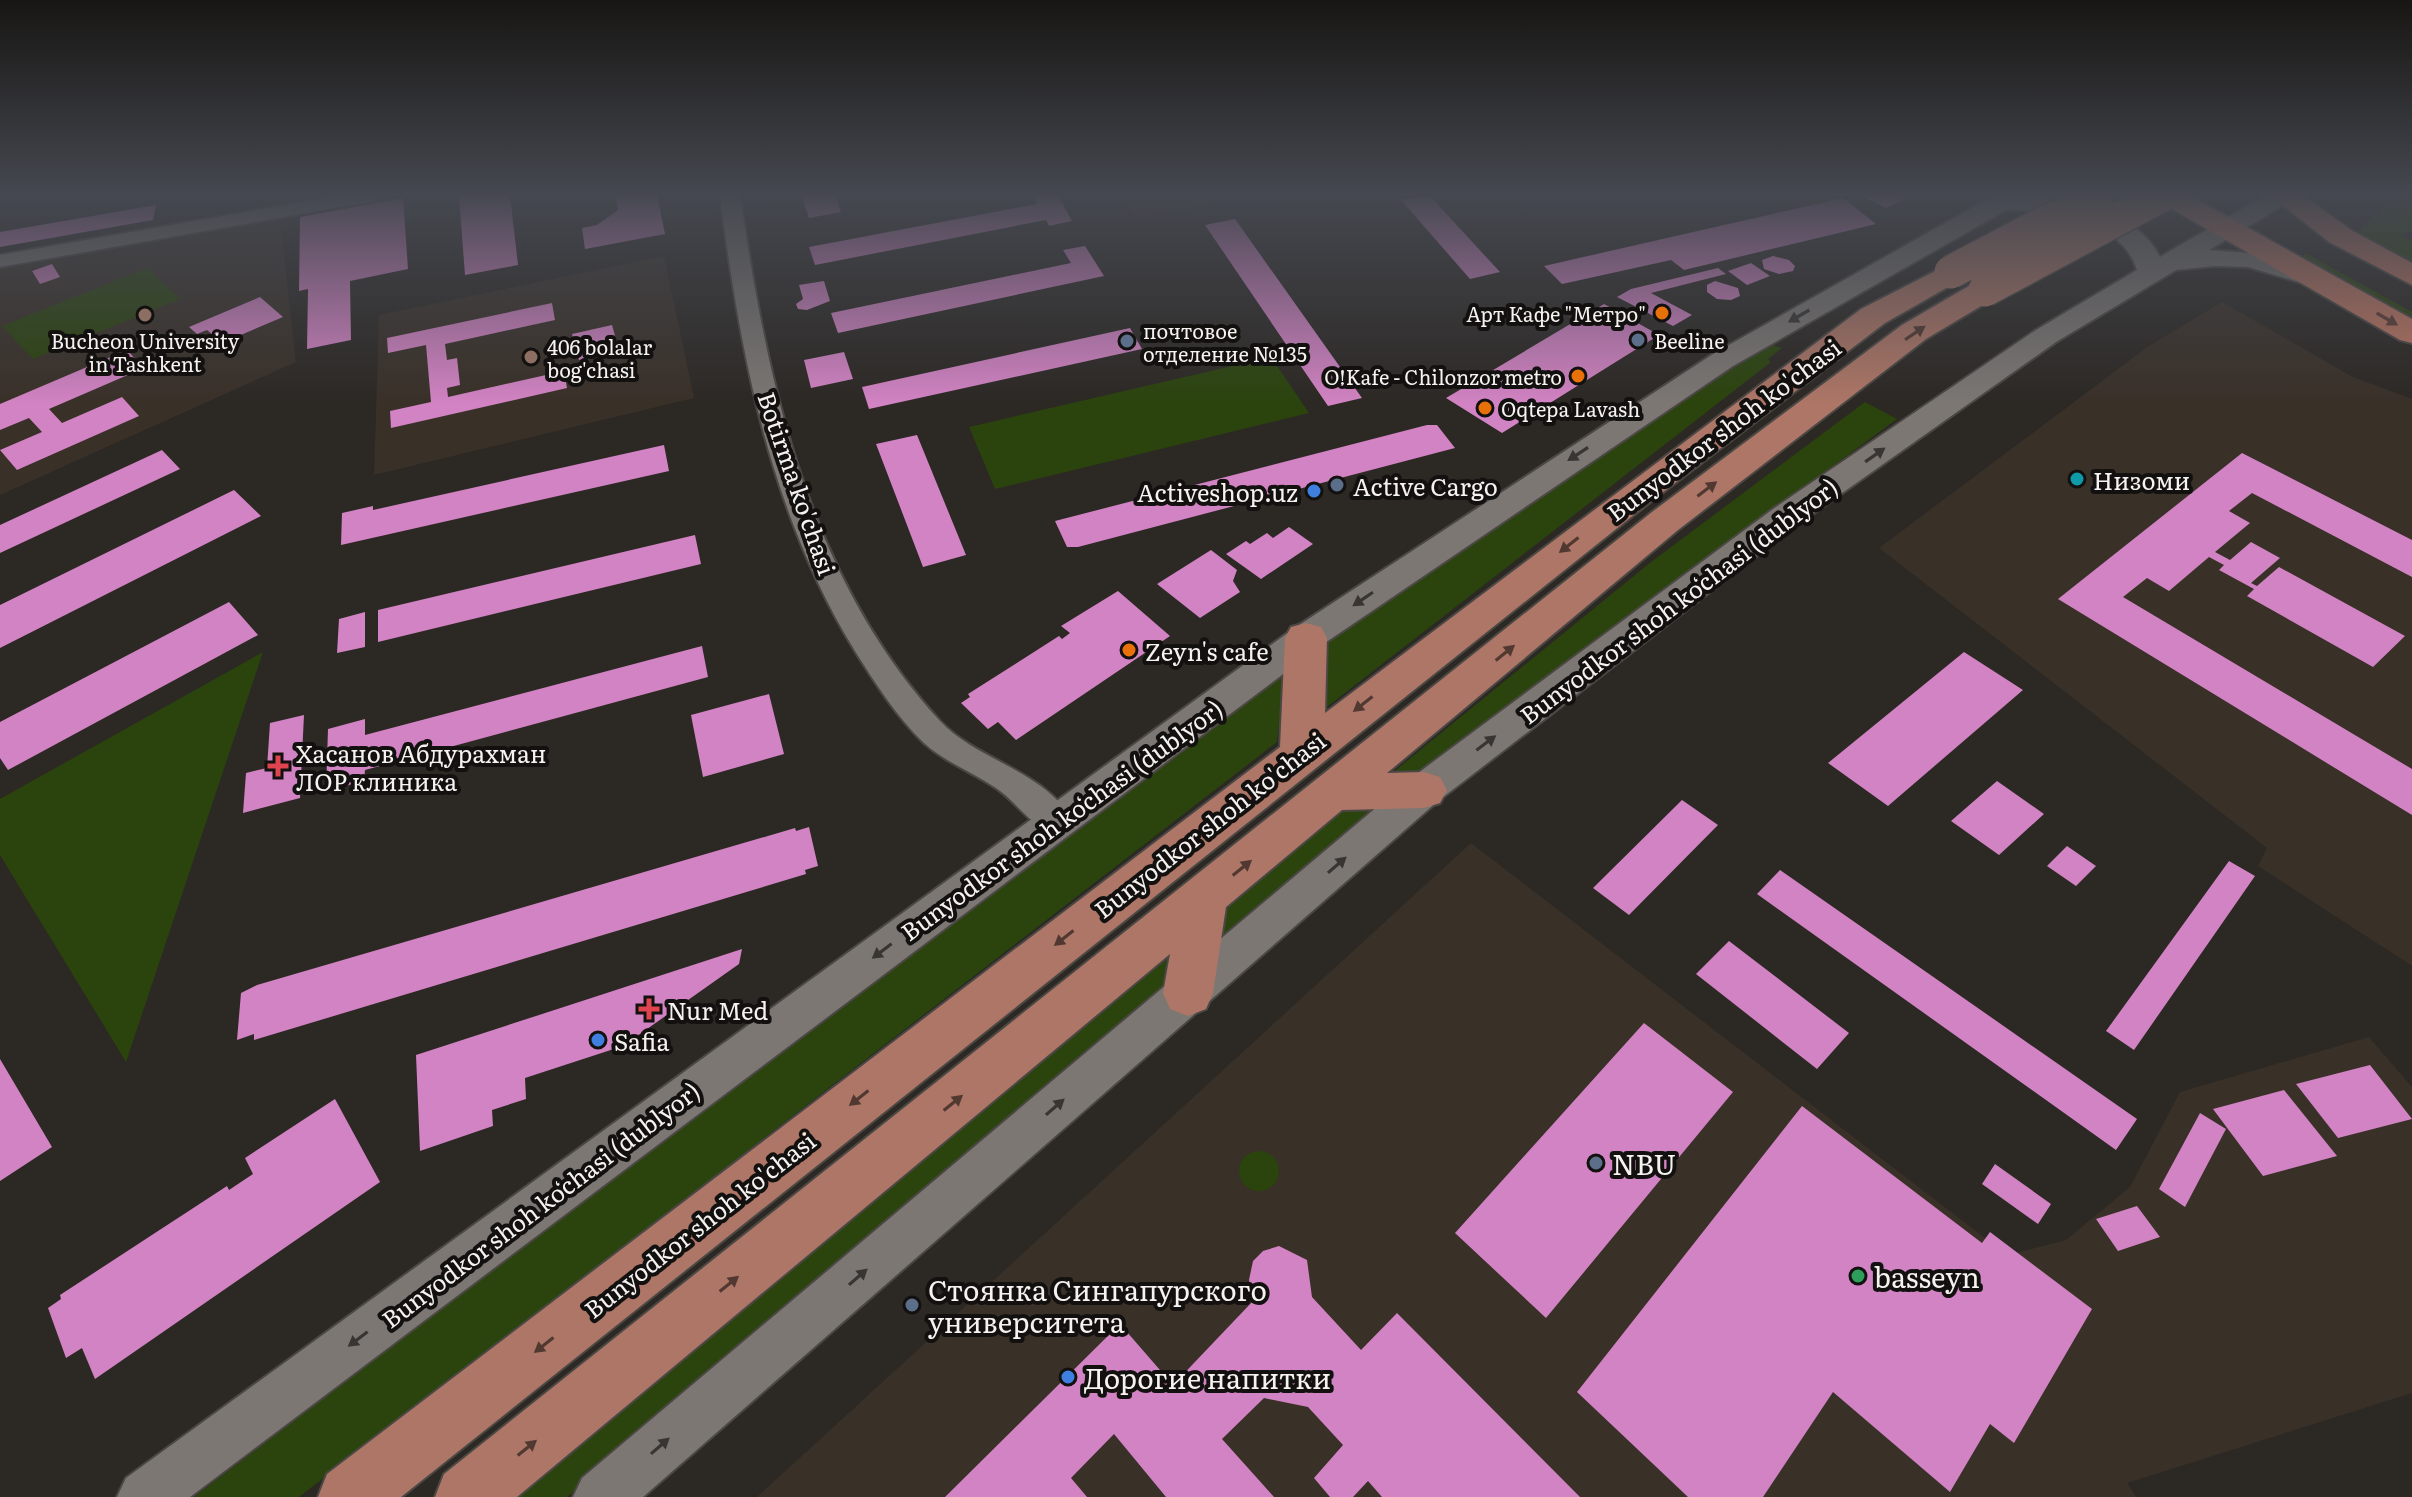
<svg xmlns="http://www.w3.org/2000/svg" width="2412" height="1497" viewBox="0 0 2412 1497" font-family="Literata,serif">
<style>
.built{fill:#393028}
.green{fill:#2b440d}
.building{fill:#d283c3}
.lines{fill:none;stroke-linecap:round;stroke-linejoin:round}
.minor-casing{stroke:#4b4744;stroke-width:4}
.tertiary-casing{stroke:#4b4744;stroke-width:4}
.primary-casing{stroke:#4b4744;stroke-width:4}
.trunk-casing{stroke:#4b4744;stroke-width:4}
.minor{fill:#7c7773;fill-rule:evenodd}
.tertiary{fill:#7c7773;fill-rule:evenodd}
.primary{fill:#ad7666;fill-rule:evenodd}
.trunk{fill:#be7662;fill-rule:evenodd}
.primary-bridge-casing{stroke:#4b4744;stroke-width:36;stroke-linecap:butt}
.primary-bridge{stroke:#ad7666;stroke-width:33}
.oneway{fill:#383533}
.oneway2{fill:#603e35}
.oneway3{fill:#513932}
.food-dot{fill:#e8710a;stroke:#131110;stroke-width:3}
.education-dot{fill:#8d6e63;stroke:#131110;stroke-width:3}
.service-dot{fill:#5c6f8a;stroke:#131110;stroke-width:3}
.culture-dot{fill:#0f9aa8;stroke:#131110;stroke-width:3}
.shop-dot{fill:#3f7fe0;stroke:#131110;stroke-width:3}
.health-dot{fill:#e0444e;stroke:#131110;stroke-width:3}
.leisure-dot{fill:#2e9e5b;stroke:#131110;stroke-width:3}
.labels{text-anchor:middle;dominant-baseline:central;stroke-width:8;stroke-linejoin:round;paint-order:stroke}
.far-poi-label{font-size:20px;fill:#f5f2f0;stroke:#131110;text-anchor:start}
.street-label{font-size:24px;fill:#f5f2f0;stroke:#131110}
.poi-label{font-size:24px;fill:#f5f2f0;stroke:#131110;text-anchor:start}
.near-poi-label{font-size:28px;fill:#f5f2f0;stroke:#131110;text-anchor:start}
</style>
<rect width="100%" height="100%" fill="#2c2824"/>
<path class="built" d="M1120 195H1256L1134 219Z
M280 219 296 362 0 495V268Z
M664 256 694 398 374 475 379 315Z
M2222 302 2353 377 2412 399V966L2258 866 2267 848 1879 548 2146 348Z
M1471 843 2007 1255 2066 1240 2130 1187 2180 1092 2369 1037 2412 1087V1393L2127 1483 2136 1497H757Z"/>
<path class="green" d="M2403 195H2412V230L2401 235 2412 241V267L2358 234 2368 220Z
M2307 254 2412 312V320L2299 257Z
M147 268 180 299 33 359 2 326Z
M1769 344 1782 348 1768 359 1771 362 1323 710 1329 640Z
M1271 357 1309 413 995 489 969 427Z
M1865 402 1897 419 1687 573 1428 772 1392 773 1651 562Z
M263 652 126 1062 0 855V799Z
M1286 665 1277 742 299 1497H194Z
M1346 808 1384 809 1218 946 1223 907Z
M1183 939 1174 981 567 1497H511Z
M1239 1171a20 20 0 1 1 40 0a20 20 0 1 1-40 0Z"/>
<path class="building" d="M459 195H510L518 265 465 275Z
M615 195H657L665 234 585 249 582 228 597 225 618 210Z
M801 195H835L841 212 809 218Z
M1033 195H1058L1072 221 1049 226 1046 220 815 265 809 247 1037 204Z
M1429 195 1500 272 1470 279 1401 200Z
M1860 195H1905L1902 196 1906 198 1886 208Z
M403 198 408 269 350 281 351 340 307 349 308 289 299 291 300 217Z
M1843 198 1876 224 1684 270 1671 260 1562 284 1544 266Z
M156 205 153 220 0 247V232Z
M1235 219 1362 398 1328 406 1205 225Z
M1085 246 1104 276 838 333 831 313 1071 263 1063 250Z
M1773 256 1789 260 1795 266 1793 271 1779 274 1764 269 1762 260Z
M1751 263 1770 276 1747 285 1728 271Z
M52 264 60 277 40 284 32 271Z
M1718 268 1726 274 1651 293 1692 315 1673 326 1617 297 1631 289Z
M824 281 830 301 807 310 798 309 796 304 803 299 799 285Z
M1715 281 1738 288 1740 296 1731 300 1717 299 1707 292V285Z
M260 297 283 317 222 343 207 330 197 334 189 327Z
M552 303 555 320 445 344 447 360 457 358 460 385 447 388 448 397 564 371 567 388 391 428 390 411 431 402 426 345 388 353 387 338Z
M1604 304 1659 335 1502 433 1446 398Z
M612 325 619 350 579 360 572 334Z
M1130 328 1142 349 869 409 862 387Z
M127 350 144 368 49 409 62 423 122 397 139 416 17 470 0 450 42 432 29 418 0 430V404Z
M844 352 853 379 811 388 804 360Z
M1427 425H1437L1455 448 1078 547H1067L1055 521Z
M917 435 966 555 923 567 876 444Z
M664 445 669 471 341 545 342 513 373 506V510Z
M162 450 180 469 0 553V525Z
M2242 453 2412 540V577L2252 493 2229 511 2250 523 2215 552 2230 560 2251 542 2280 558 2251 583 2257 586 2279 567 2405 636 2373 667 2247 596 2254 589 2219 570 2224 565 2209 557 2169 591 2147 578 2123 597 2412 769V815L2058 599Z
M234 490 261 516 0 648V605Z
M1289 527 1313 544 1261 579 1226 554 1246 541 1250 544 1267 533 1273 538Z
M695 535 701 564 378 642V610Z
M1211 550 1237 570 1233 581 1240 592 1200 618 1157 584Z
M1118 591 1170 636 1016 740 998 722 988 729 961 703 970 697 968 694 1059 636 1062 639 1070 633 1061 626Z
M229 602 258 635 8 770 0 758V722Z
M365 612V647L337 653 339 619Z
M702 646 708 677 365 770 364 781 326 791 328 729 365 719V735Z
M1964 652 2023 690 1888 806 1828 763Z
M769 694 784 754 703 777 691 715Z
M304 715 300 798 243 813 246 773 267 768 270 723Z
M1997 781 2044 814 1999 855 1951 821Z
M1682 800 1718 825 1629 915 1593 888Z
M809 827 818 866 805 870 806 874 254 1040V1034L237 1040 241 993 257 985 795 828 796 831Z
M2067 846 2096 866 2076 886 2047 866Z
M2229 861 2255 876 2134 1050 2106 1031Z
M1780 870 2137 1119 2116 1150 1757 894Z
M1729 941 1849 1033 1817 1069 1696 974Z
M742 949 739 964 623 1046 525 1078 526 1099 492 1110 493 1126 420 1151 416 1055Z
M1644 1023 1733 1092 1546 1318 1455 1233Z
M0 1059 52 1147 0 1181Z
M2370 1065 2412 1119 2338 1138 2296 1084Z
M2284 1090 2337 1156 2263 1176 2213 1109Z
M335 1099 380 1182 95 1379 82 1348 66 1358 48 1308 61 1299 60 1295 227 1186 229 1190 253 1174 245 1158Z
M1802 1106 1982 1243 1990 1232 2092 1309 2014 1443 1990 1424 1950 1492 1833 1392 1763 1497H1688L1577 1392Z
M2200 1113 2226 1129 2185 1207 2159 1189Z
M1995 1164 2051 1204 2038 1224 1982 1184Z
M2137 1206 2160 1237 2118 1251 2096 1219Z
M1279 1246 1307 1260 1312 1297 1361 1350 1397 1313 1580 1497H1382L1368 1481 1353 1497H1330L1314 1478 1343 1445 1308 1407 1264 1398 1222 1439 1274 1497H1166L1114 1434 1071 1478 1087 1497H945L1120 1324 1173 1385 1253 1301 1249 1280 1253 1261 1263 1251Z"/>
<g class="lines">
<g class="minor-casing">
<path id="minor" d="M343 195H385L375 201 0 267V255Z
M720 195H740C767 382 808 578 940 721 977 761 1047 771 1074 823L1069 832C1041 842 1018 802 996 788 972 772 945 762 924 743 897 717 875 683 855 651 770 513 740 353 720 195Z"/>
</g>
<g class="tertiary-casing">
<path id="tertiary" d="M1995 195C2049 195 2132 202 2160 257L2266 195H2295L2292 200 2209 250 2264 254 2322 272 2326 278 2322 284 2312 286 2248 267 2215 266 2176 270 2056 342 1797 525 1438 801 643 1497H573L582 1478 1410 779 1773 509 2036 330 2137 270C2122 220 2051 209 2006 210L1733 366 1319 647 190 1497H117L126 1478 1293 629 1713 354Z"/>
</g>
<g class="primary-casing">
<path id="primary" d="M1951 263 1962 265 1967 272 1962 279 1885 323 1645 506 401 1497H318L327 1474 1280 747 1285 638 1291 627 1306 623 1321 627 1327 638 1325 713 1861 309Z
M1985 280 1996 283 2001 290 1996 297 1926 339 1678 530 1387 773 1424 772 1440 777 1447 790 1440 803 1424 808 1342 810 1226 907 1213 993 1206 1009 1188 1016 1170 1009 1163 993 1170 954 517 1497H435L444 1474 1652 512 1902 325 1974 283Z"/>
</g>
<g class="trunk-casing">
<path id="trunk" d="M2153 195H2189L2412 319V343L2400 340 2158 201Z
M2270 195H2302L2351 230 2412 263V285L2329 242Z"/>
</g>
<use href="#minor" class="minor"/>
<use href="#tertiary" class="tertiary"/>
<use href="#primary" class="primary"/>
<use href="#trunk" class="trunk"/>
<g class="primary-bridge-casing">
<path id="primary-bridge" d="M1951 272 2097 195
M1985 290 2162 195"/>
</g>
<use href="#primary-bridge" class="primary-bridge"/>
</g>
<defs><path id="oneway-solid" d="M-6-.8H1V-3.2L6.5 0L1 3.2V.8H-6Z" transform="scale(2)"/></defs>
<g class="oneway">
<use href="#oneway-solid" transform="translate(1799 316) rotate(150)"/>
<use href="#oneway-solid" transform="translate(1578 454) rotate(147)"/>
<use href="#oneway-solid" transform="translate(1875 455) rotate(-35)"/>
<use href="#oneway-solid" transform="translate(1363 599) rotate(146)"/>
<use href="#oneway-solid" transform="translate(1486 743) rotate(-37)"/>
<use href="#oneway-solid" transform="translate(1337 865) rotate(-41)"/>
<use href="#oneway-solid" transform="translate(882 951) rotate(143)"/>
<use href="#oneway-solid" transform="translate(1055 1107) rotate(-41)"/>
<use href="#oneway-solid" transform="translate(858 1277) rotate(-41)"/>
<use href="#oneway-solid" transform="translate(358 1339) rotate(143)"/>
<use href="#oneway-solid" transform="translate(660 1446) rotate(-41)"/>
</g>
<use class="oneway2" href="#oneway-solid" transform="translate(2387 319) rotate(30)"/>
<g class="oneway3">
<use href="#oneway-solid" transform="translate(1915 333) rotate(-34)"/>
<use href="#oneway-solid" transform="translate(1707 489) rotate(-37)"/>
<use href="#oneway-solid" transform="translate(1569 545) rotate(142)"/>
<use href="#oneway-solid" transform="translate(1505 653) rotate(-39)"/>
<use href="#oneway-solid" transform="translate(1363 704) rotate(142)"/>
<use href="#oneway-solid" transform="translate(1242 868) rotate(-39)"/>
<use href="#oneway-solid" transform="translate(1064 938) rotate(142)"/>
<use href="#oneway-solid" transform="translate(859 1098) rotate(142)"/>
<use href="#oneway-solid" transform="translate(953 1103) rotate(-39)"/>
<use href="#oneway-solid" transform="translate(729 1284) rotate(-39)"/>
<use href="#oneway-solid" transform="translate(544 1345) rotate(142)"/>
<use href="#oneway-solid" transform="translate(527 1448) rotate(-39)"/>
</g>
<linearGradient id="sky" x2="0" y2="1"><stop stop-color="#181614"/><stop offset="0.48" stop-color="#454850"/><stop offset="1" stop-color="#454850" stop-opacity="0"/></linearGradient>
<rect width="2412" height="404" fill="url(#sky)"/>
<g class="food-dot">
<circle cx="1662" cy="313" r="8"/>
<circle cx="1578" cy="376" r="8"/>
<circle cx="1485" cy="408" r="8"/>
<circle cx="1129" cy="650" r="8"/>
</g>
<g class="education-dot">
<circle cx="145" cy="315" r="8"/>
<circle cx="531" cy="357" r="8"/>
</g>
<g class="service-dot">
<circle cx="1638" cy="340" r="8"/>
<circle cx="1127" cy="341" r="8"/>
<circle cx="1337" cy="485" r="8"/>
<circle cx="1596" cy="1163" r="8"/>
<circle cx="912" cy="1305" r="8"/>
</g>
<circle class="culture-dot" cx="2077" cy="479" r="8"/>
<g class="shop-dot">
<circle cx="1314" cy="491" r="8"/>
<circle cx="598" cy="1040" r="8"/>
<circle cx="1068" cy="1377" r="8"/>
</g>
<g class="health-dot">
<path d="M274 754h8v8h8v8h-8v8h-8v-8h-8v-8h8z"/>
<path d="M645 997h8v8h8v8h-8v8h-8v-8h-8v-8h8z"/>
</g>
<circle class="leisure-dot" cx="1858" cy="1276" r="8"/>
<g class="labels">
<g class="far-poi-label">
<text x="1646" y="313" text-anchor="end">Арт Кафе "Метро"</text>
<text x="1143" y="330">почтовое<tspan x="1143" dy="23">отделение №135</tspan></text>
<text x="145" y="340" text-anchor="middle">Bucheon University<tspan x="145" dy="23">in Tashkent</tspan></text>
<text x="1654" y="340">Beeline</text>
<text x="547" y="346">406 bolalar<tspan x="547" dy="23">bog'chasi</tspan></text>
<text x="1562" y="376" text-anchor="end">O!Kafe - Chilonzor metro</text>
<text x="1501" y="408">Oqtepa Lavash</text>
</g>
<g class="street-label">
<text transform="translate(1723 429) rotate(-37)">Bunyodkor shoh ko'chasi</text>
<text transform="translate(798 483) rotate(71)">Botirma ko'chasi</text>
<text transform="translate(1678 600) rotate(-37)">Bunyodkor shoh koʻchasi (dublyor)</text>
<text transform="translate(1061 819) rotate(-36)">Bunyodkor shoh koʻchasi (dublyor)</text>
<text transform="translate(1209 824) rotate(-38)">Bunyodkor shoh ko'chasi</text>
<text transform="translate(540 1204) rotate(-37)">Bunyodkor shoh koʻchasi (dublyor)</text>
<text transform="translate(699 1224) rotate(-38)">Bunyodkor shoh ko'chasi</text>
</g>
<g class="poi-label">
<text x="2093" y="479">Низоми</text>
<text x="1353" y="485">Active Cargo</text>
<text x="1298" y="491" text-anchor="end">Activeshop.uz</text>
<text x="1145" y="650">Zeyn's cafe</text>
<text x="296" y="752">Хасанов Абдурахман<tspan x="296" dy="28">ЛОР клиника</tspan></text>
<text x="667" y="1009">Nur Med</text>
<text x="614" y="1040">Safia</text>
</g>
<g class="near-poi-label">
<text x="1612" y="1163">NBU</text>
<text x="1874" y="1276">basseyn</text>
<text x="928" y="1289">Стоянка Сингапурского<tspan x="928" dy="32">университета</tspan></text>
<text x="1084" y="1377">Дорогие напитки</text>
</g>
</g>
</svg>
